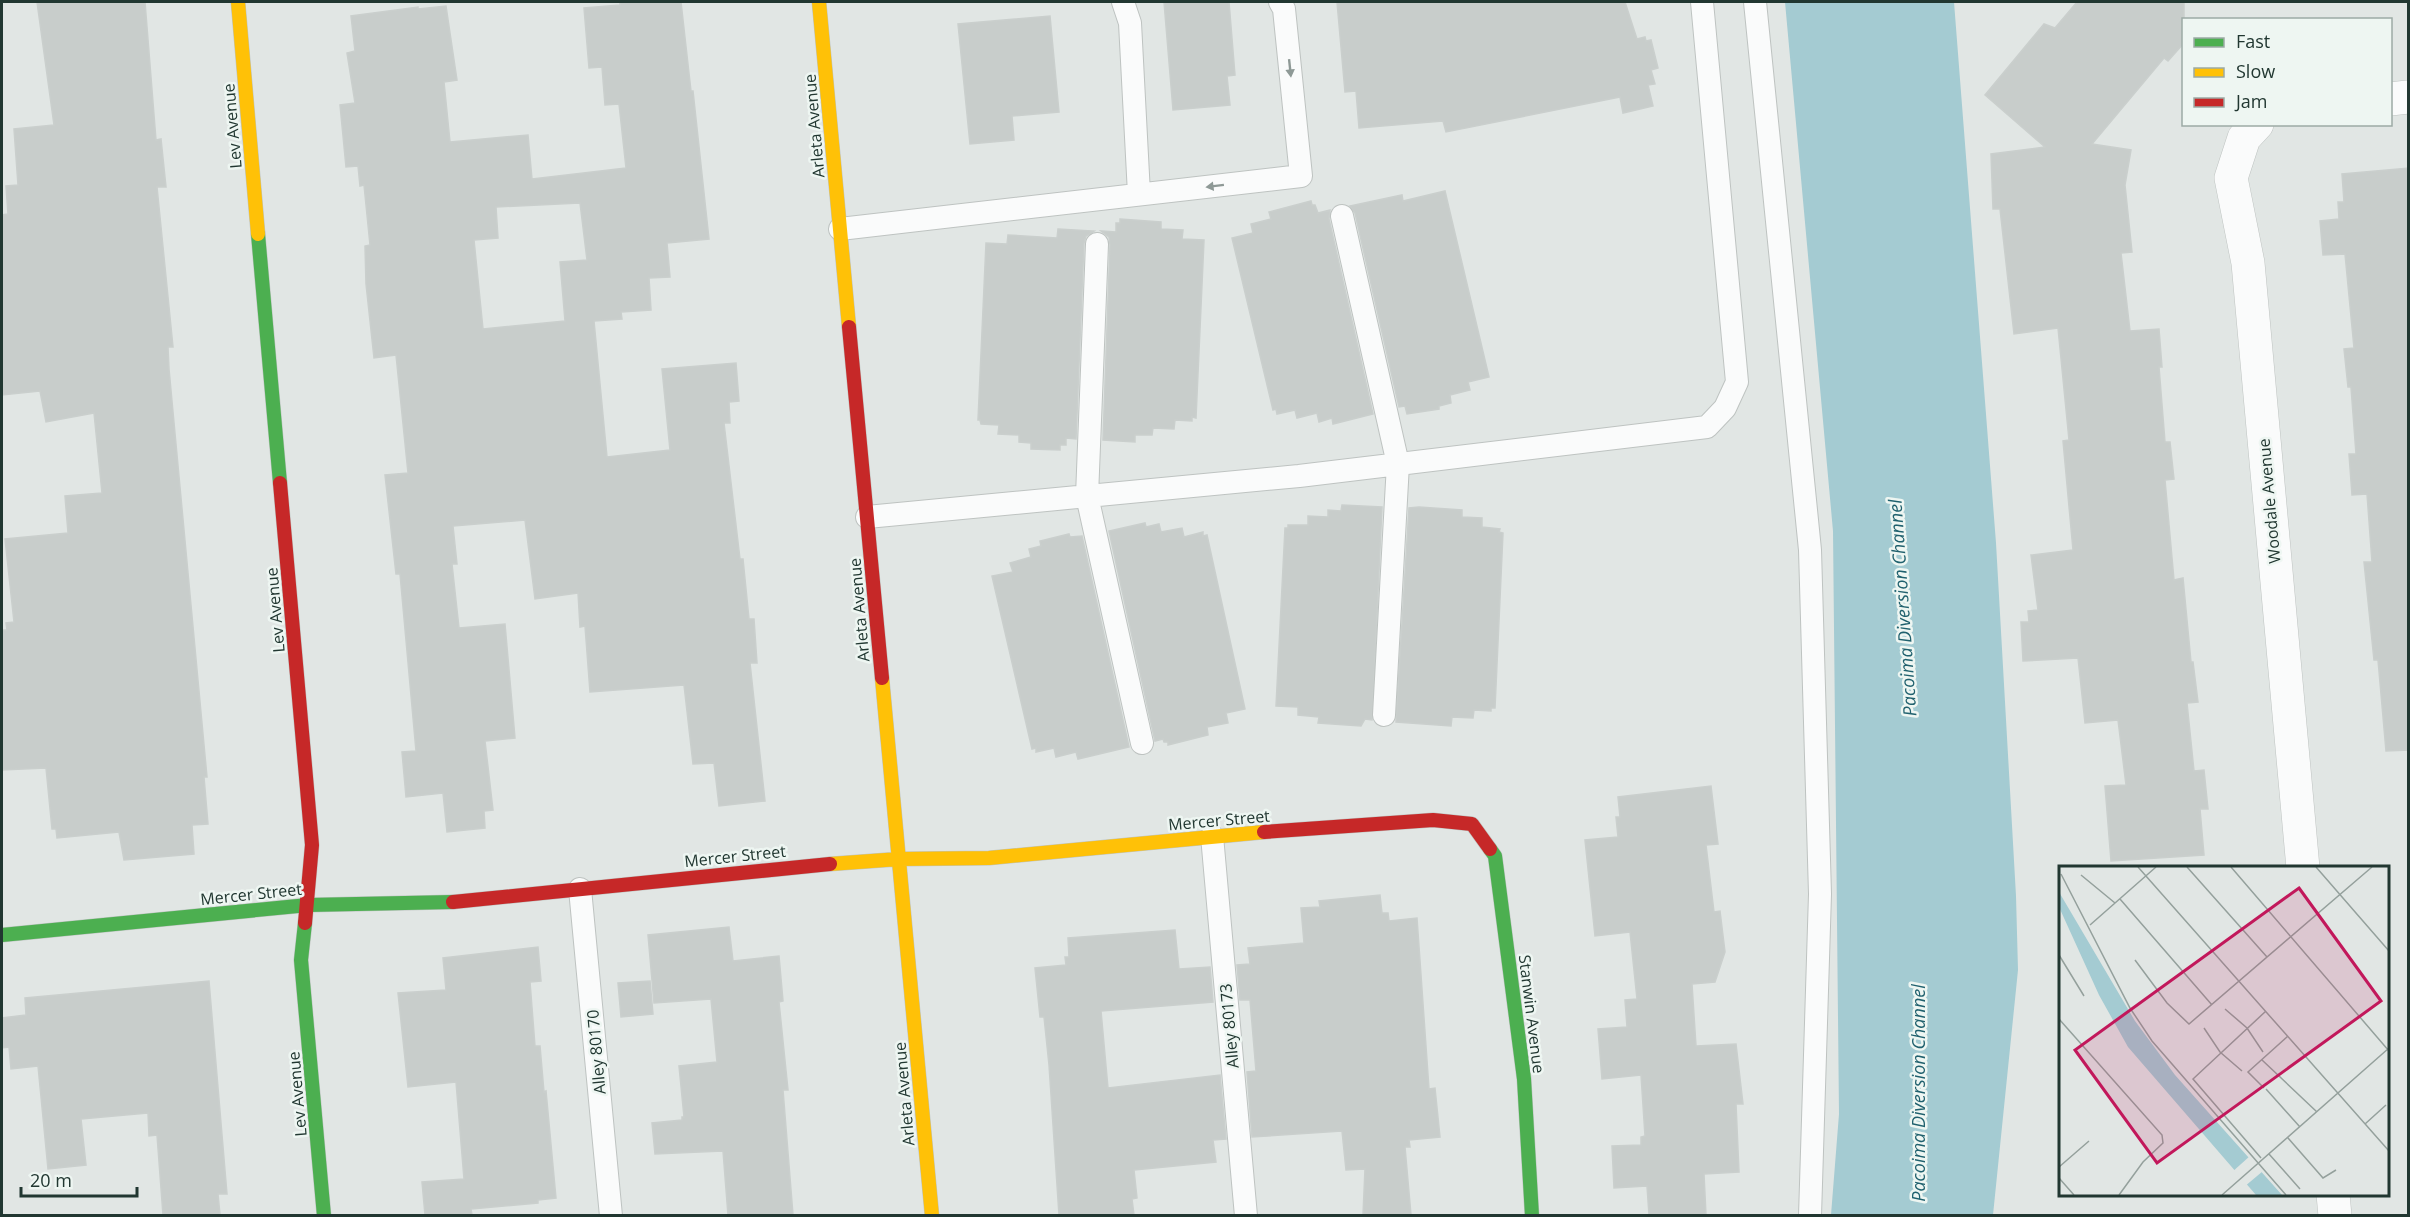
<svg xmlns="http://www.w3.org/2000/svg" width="2410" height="1217" viewBox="0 0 2410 1217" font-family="'Open Sans',sans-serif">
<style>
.water{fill:#a4cbd2}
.building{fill:#c8cdcb;stroke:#cacfcd;stroke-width:1.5;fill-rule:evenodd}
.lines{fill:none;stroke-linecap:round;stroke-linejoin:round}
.lane-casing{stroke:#bec3c1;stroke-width:24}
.street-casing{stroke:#bec3c1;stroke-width:34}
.fast-casing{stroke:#bec4c1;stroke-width:15}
.slow-casing{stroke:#bec4c1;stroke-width:15}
.jam-casing{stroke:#bec4c1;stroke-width:15}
.lane{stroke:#fafbfb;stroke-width:22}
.street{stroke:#fafbfb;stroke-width:33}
.fast{stroke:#4caf50;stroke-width:14}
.slow{stroke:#ffc107;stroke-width:14}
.jam{stroke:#c62828;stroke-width:14}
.oneway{fill:#8e9996}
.labels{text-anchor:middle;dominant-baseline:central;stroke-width:5;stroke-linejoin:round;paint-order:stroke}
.street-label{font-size:16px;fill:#213731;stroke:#eef6f2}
.water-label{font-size:18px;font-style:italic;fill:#20616e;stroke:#eef6f2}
.inset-road{fill:none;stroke:#94a09c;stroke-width:1.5}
.view{fill:#c2185b;fill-opacity:0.15;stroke:#c2185b;stroke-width:3}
.inset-edge{fill:none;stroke:#213731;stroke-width:3}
</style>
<rect width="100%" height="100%" fill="#e1e6e4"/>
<path class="water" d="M1785 2H1954L1996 543 2016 896 2018 970 1993 1215H1831L1839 1114 1833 531Z"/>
<path class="building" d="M37 2H145L156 140 161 139 166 187H157L173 347H168L169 369 207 777H204L208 824 192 825 194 854 124 860 119 832 57 838 56 829H52L46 768 2 770V630H7L6 623 14 622 5 539 68 533 65 496 102 493 94 413 46 422 40 391 2 395V215L8 214 6 186 18 185 14 129 54 125Z
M620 2H681L691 91H693L709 239 667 243 670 277 649 278 651 310 621 312 622 319 594 321 607 457 670 450 662 369 736 363 739 401 729 402 730 423H724L740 559H743L749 619H754L757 663H750L765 801 719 806 714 763 693 764 684 685 590 692 585 626 580 627 578 593 535 599 525 520 453 526 457 564H452L459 628 505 624 515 738 485 741 493 810 484 811 485 828 447 832 443 793 406 797 402 752 416 751 400 574H396L385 475 408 473 396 355 374 358 366 284 365 246 370 245 364 185 360 186 358 166 346 167 340 105 355 103 347 53 355 51 351 16 418 7V9L446 6 457 80 444 82 450 142 528 135 532 179 626 168 619 104 605 105 602 67 589 68 584 8 620 5ZM580 203 587 260 560 262 565 321 483 329 474 240 498 238 496 207Z
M1164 2H1229L1235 75 1227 76 1230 105 1173 110Z
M1337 2H1625L1637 39 1645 37 1646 41 1651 40 1658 68 1651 70 1655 84 1648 85 1653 106 1623 113 1620 97 1446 132 1443 121 1359 128 1356 91 1345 92Z
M2077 2H2184V43L2168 61 2164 58 2092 144 2131 150 2125 185 2132 252 2121 253 2130 331 2159 329 2162 367H2159L2165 442H2170L2174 479 2165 480 2174 580 2183 578 2191 662H2193L2198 702 2187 703 2194 771 2204 770 2208 809H2200L2204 855 2111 861 2105 786 2126 785 2118 720 2085 723 2078 658 2023 661 2021 622H2029L2028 611 2038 610 2031 555 2073 550 2063 441 2069 440 2058 328 2014 334 2000 209H1993L1991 154 2045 147 1985 95 2044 24 2055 28Z
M1050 16 1059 112 1012 116 1014 140 970 144 958 24Z
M2409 168V750L2386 751 2378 660H2374L2364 562H2372L2367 494 2352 495 2349 454H2356L2351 387H2348L2344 349 2354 348 2345 254 2323 255 2320 221 2339 219 2338 202H2344L2342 174Z
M1445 191 1489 377 1468 382 1470 390 1450 395 1451 403 1439 406V409L1407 414 1405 406 1399 407 1355 213 1350 206 1402 195 1403 201Z
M1311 201 1312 205H1315L1318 213 1330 210 1329 219 1373 414 1333 424 1332 418 1319 422 1317 413 1297 418 1295 410 1277 414 1276 409 1273 410 1232 238 1253 233 1251 224 1271 219 1269 212Z
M1120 219 1161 222V229L1183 230 1182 239 1204 240 1196 418 1192 417V421L1175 420 1174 429 1153 428 1152 435H1135V442L1103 440 1110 245 1109 237 1101 231 1116 232V223H1120Z
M1058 229 1094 231 1086 236 1084 243 1076 439 1066 438V445H1060V450L1031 449V443L1019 442V435L998 434 999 425 981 424 980 420H978L986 243 1007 244 1008 235 1057 238Z
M1342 505 1382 507 1372 720 1365 719 1361 726 1318 723 1319 717 1298 715V707L1276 706 1285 528H1288V525H1308V516L1328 517V510L1341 511Z
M1419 507 1462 510V517L1482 518V527L1500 529 1499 532 1503 533 1495 708H1491V711L1474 710 1473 718 1452 717 1451 726 1396 722 1409 508Z
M1145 523 1146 527 1159 524 1161 532 1182 528 1184 537 1203 532V536L1207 535 1245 709 1226 713 1228 723 1207 727 1208 735 1168 745V742H1164L1163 739 1155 741 1109 531Z
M1069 534 1070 537 1082 536 1129 747 1078 759 1076 752 1056 757 1054 748 1036 752V748L1032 749 992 576 1013 572 1010 563 1031 557 1029 549 1041 546 1040 541Z
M1711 786 1718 844 1706 845 1714 912 1720 911 1725 952 1715 982 1692 984 1696 1046 1736 1044 1743 1104H1736L1739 1172 1704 1174 1706 1215H1649L1647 1186 1614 1188 1612 1146 1641 1145V1137L1645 1136 1641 1075 1602 1079 1598 1029 1627 1027 1625 1000 1637 999 1630 932 1595 936 1585 840 1618 837 1616 817H1620L1618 797Z
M1380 895 1382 913H1388L1389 921 1417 918 1429 1089 1435 1088 1440 1137 1409 1140 1410 1147H1405L1411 1215H1363L1365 1169 1346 1170 1342 1131 1252 1137 1247 1072 1256 1071 1250 1000H1240L1237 965 1250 964 1248 948 1304 943 1301 908 1320 907 1319 901Z
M729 927 733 961 779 956 783 1001 779 1002 788 1090H783L793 1215H728L723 1151 655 1154 652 1123 682 1120V1117H684L679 1066 717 1062 711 999 654 1003 648 935Z
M1175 930 1179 969 1210 967 1213 1002 1101 1011 1108 1088 1220 1075 1226 1139 1213 1140 1216 1162 1134 1170 1137 1198 1132 1199 1134 1215H1059L1049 1065 1044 1017H1040L1035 968 1066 965 1065 957H1069L1068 938Z
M538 947 541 981 530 982 535 1046H540L544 1092 546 1091 556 1198 538 1200V1203L471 1209 472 1215H425L422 1182 464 1179 456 1082 408 1087 398 993 446 990 443 958Z
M209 981 227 1194H218L220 1215H163L157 1135 149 1136 148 1113 81 1119 86 1165 48 1169 38 1066 11 1069 9 1047 2 1048V1018L26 1015 25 998Z
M650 981 653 1014 621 1017 618 983Z"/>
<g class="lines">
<g class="lane-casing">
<path id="lane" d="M1123 2 1130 23 1139 194
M1755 2 1810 550 1820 894 1810 1216
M1342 216 1398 464 1384 715
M840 229 1301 176 1284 9 1280 2
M1097 244 1087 496 1142 743
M867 517 1299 476 1707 427 1725 408 1737 382 1702 2
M1212 836 1246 1216
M580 889 611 1216"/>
</g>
<g class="street-casing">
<path id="street" d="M2390 99 2408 97
M2257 124 2244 138 2231 178 2248 263 2303 868
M2333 1194 2335 1216"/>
</g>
<g class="fast-casing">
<path id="fast" d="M258 234 280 483
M1490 849 1495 856 1524 1079 1532 1216
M305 923 301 960 324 1216
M2 935 308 905 453 902"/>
</g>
<g class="slow-casing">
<path id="slow" d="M238 2 258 234
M819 2 849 327
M882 678 932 1216
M830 864 899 859 989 858 1264 832"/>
</g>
<g class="jam-casing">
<path id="jam" d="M849 327 882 678
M280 483 312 845 305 923
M1264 832 1433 820 1472 824 1490 849
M453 902 830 864"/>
</g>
<use href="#lane" class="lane"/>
<use href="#street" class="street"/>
<use href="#fast" class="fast"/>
<use href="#slow" class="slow"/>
<use href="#jam" class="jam"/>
</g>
<defs><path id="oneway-solid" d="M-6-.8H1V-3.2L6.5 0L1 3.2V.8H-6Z" transform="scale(1.5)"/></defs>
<g class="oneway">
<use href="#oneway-solid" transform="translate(1290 68) rotate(84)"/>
<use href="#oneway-solid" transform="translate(1215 186) rotate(173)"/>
</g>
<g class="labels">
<g class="street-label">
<text transform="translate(232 126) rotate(-95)">Lev Avenue</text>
<text transform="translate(814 126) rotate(-95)">Arleta Avenue</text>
<text transform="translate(2269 501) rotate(-95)">Woodale Avenue</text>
<text transform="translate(275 610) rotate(-95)">Lev Avenue</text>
<text transform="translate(859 610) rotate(-95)">Arleta Avenue</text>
<text transform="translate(1219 820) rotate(-5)">Mercer Street</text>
<text transform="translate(735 856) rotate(-6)">Mercer Street</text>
<text transform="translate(251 894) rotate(-6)">Mercer Street</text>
<text transform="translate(1532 1014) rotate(83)">Stanwin Avenue</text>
<text transform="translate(1229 1026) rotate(-95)">Alley 80173</text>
<text transform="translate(596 1052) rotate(-95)">Alley 80170</text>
<text transform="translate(297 1094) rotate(-95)">Lev Avenue</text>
<text transform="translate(904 1094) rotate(-95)">Arleta Avenue</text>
</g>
<g class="water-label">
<text transform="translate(1902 608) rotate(-94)">Pacoima Diversion Channel</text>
<text transform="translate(1918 1093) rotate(-90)">Pacoima Diversion Channel</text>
</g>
</g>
<g transform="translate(2059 866)">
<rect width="330" height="330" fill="#e1e6e4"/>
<path d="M0 26 76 155 116 209 223 329H197L69 181 40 129 0 41Z" fill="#a4cbd2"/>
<path d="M191 290 204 305 185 321 172 307Z" fill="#e1e6e4"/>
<path class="inset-road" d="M79 1 330 285M128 1 208 91M172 1 330 185M257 1 330 85M2 8 71 142 93 175 227 329M22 9 56 37M61 33 153 139M31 59 97 1M0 89 25 130M76 94 108 137 130 158 313 1M166 143 188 162 204 186M0 153 103 269 104 277 84 296 60 329M145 162 161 186 183 205M203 194 258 246M205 222 189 206 229 170M207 223 241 261M306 258 327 239M229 272 264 312 277 304M210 288 241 323M202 292 134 213 207 145M0 301 30 275M0 312 15 329M163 329 330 182"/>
<path class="view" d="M240 22 322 135 98 297 16 184Z"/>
<rect width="330" height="330" class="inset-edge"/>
</g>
<rect width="2410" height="1217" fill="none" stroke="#213731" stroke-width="6"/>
<rect x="2182" y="18" width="210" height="108" fill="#eef6f2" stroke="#9caaa5" stroke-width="1.5"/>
<rect x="2194" y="38" width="30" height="9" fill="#4caf50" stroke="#9caaa5" stroke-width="1.5"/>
<text x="2236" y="48" font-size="18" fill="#213731">Fast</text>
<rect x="2194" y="68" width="30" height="9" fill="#ffc107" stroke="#9caaa5" stroke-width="1.5"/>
<text x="2236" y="78" font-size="18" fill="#213731">Slow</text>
<rect x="2194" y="98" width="30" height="9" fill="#c62828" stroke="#9caaa5" stroke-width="1.5"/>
<text x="2236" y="108" font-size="18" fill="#213731">Jam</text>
<path d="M21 1187v9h116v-9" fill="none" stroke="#213731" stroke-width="3"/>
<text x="30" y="1187" font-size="18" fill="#213731" stroke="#eef6f2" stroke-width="4.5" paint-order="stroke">20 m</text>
</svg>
